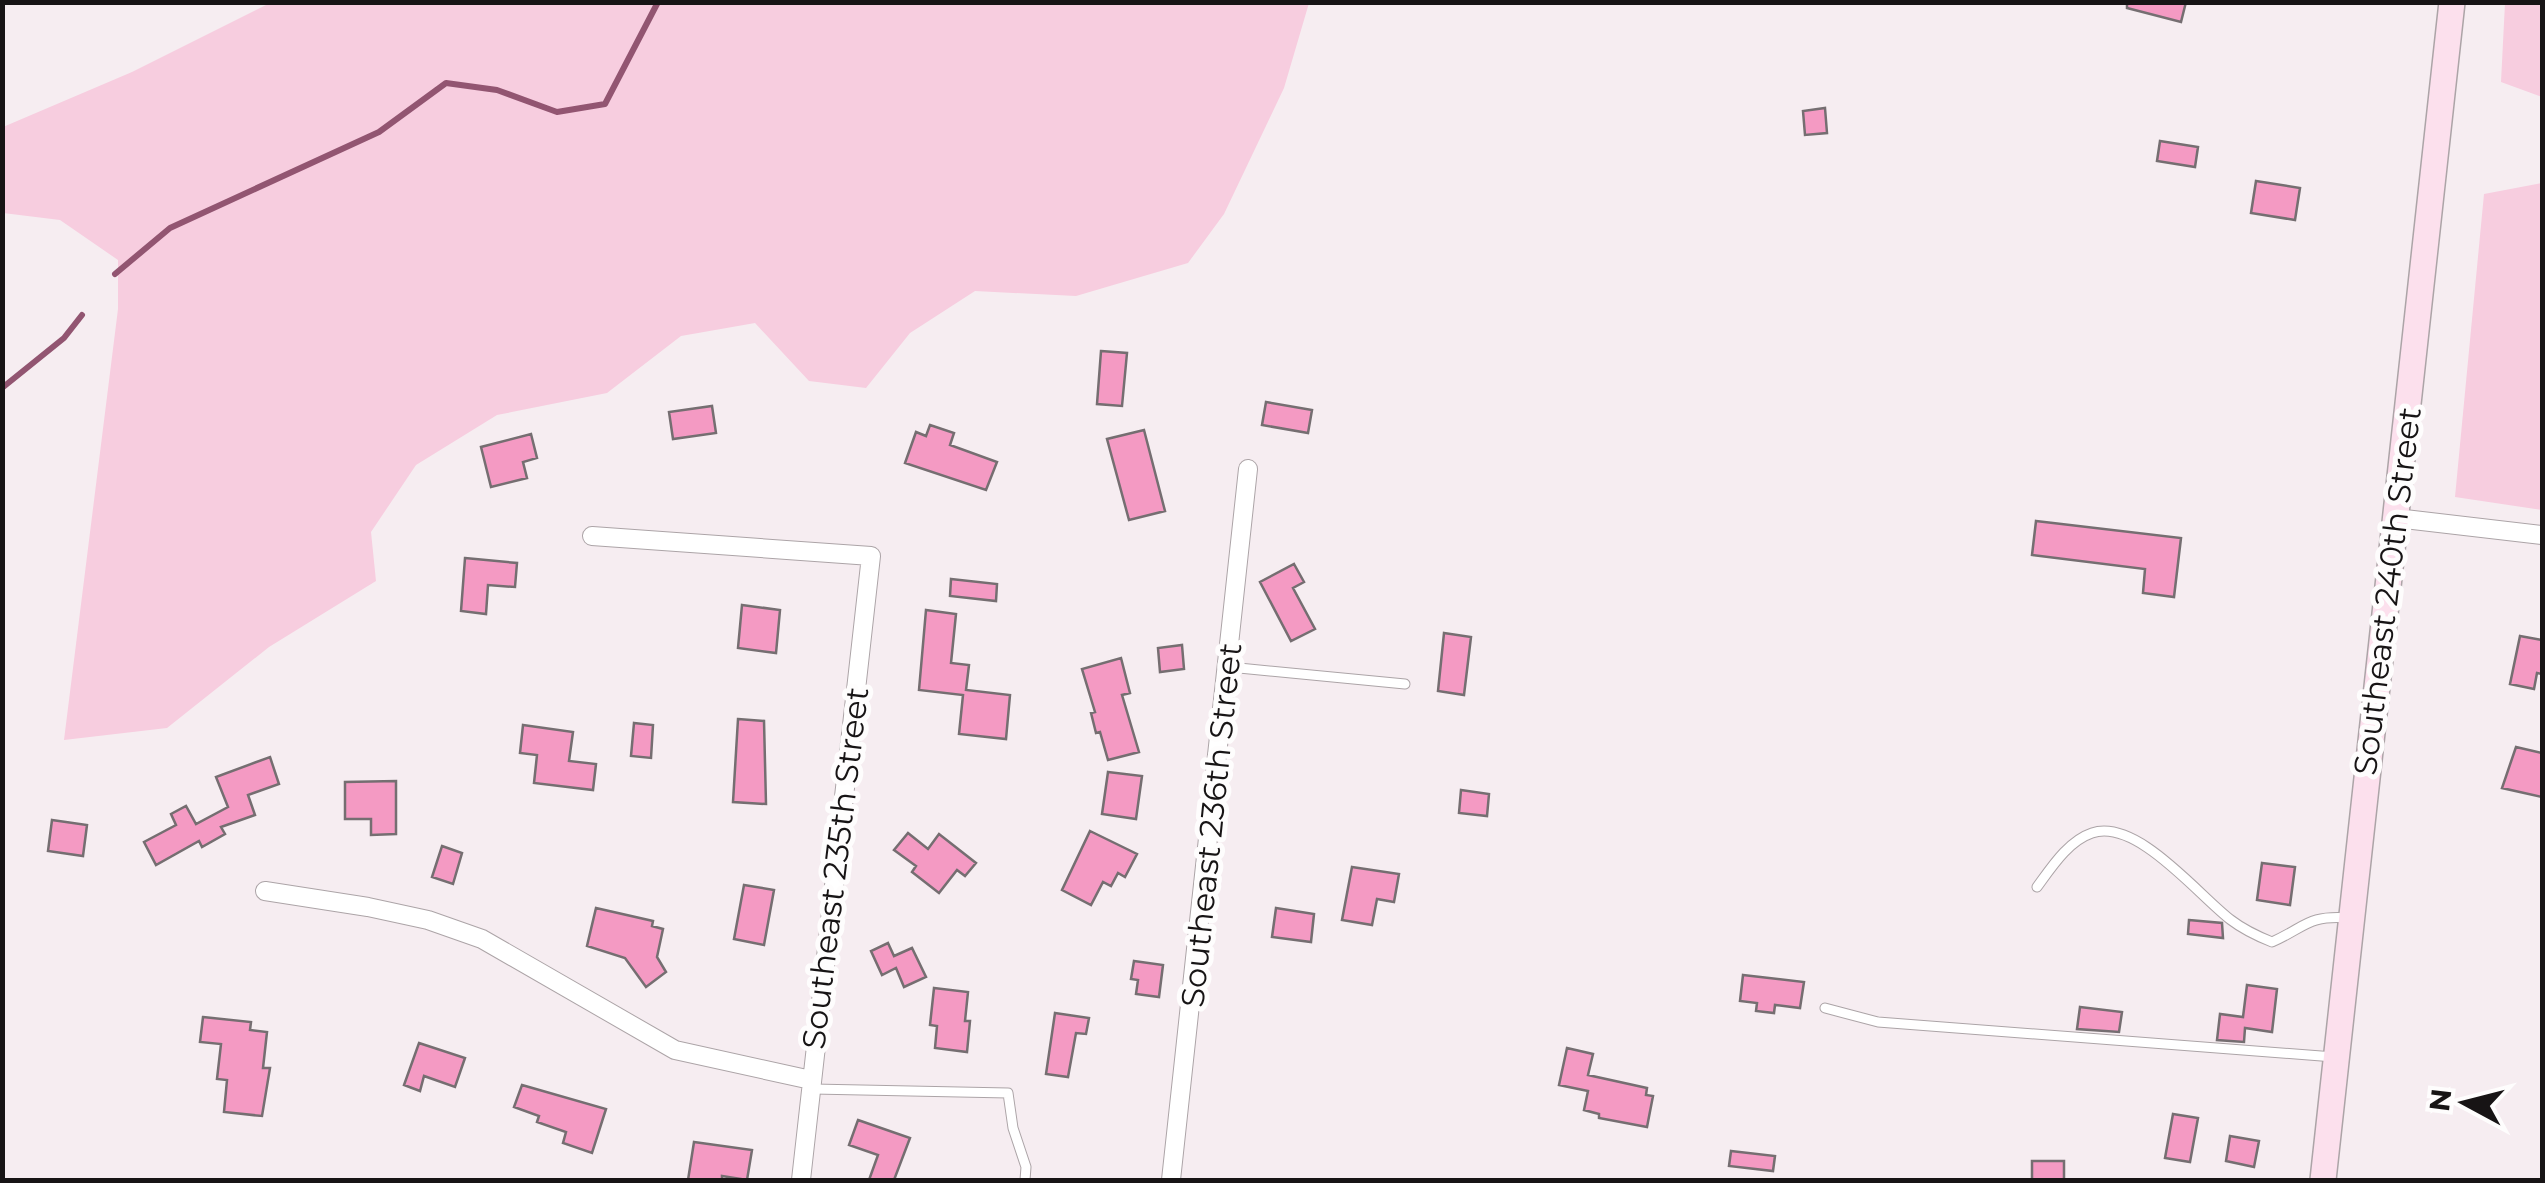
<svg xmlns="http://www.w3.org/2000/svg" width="2545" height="1183" viewBox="0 0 2545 1183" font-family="Montserrat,sans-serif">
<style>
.green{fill:#f7cddf}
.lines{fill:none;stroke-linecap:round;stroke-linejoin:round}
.stream{stroke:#925571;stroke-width:6}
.building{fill:#f49ac3;stroke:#756e71;stroke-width:2.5}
.service-casing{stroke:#aca4a7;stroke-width:11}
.minor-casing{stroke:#aca4a7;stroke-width:20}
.secondary-casing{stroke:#aca4a7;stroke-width:28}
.service{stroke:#fff;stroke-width:9}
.minor{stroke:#fff;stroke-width:18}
.secondary{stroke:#fce0ed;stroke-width:25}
.labels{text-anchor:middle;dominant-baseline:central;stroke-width:10;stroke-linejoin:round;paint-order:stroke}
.street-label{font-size:32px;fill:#171415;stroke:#fefdfd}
</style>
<rect width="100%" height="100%" fill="#f6edf1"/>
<path class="green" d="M270 3V2L1309 3 1284 88 1224 214 1188 263 1076 296 975 291 910 333 866 388 809 381 755 323 681 336 607 393 497 415 416 465 371 532 376 581 269 647 167 728 64 740 118 309V260L60 220 3 213V127L132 72Z
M2505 3H2542V97L2501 82Z
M2542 183V510L2455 497 2484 194Z"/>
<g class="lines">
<path class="stream" d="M115 274 170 228 379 132 446 83 497 90 557 112 605 104 658 2
M2 388 64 338 82 315"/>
</g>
<path class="building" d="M2127 2H2186L2181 22 2127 8Z
M1825 108 1827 133 1805 135 1803 111Z
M2160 141 2198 147 2195 167 2157 161Z
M2256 181 2300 188 2295 220 2251 213Z
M1101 351 1127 353 1122 406 1097 404Z
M1266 402 1312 410 1308 433 1262 425Z
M712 406 716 433 673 439 669 412Z
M930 425 954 433 950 445 997 462 986 490 905 463 916 432 926 436Z
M1144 430 1165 511 1129 520 1107 439Z
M531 434 537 458 523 462 527 478 491 487 481 447Z
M2036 521 2181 538 2174 597 2143 593 2145 569 2032 555Z
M465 558 517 563 515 587 488 585 486 614 461 611Z
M1294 564 1304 582 1293 588 1315 629 1291 641 1260 582Z
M951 579 997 584 996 601 950 596Z
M742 605 780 610 776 653 738 648Z
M926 610 956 614 951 663 969 665 966 690 1010 695 1006 739 959 734 963 695 919 690Z
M1444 633 1471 637 1464 695 1438 691Z
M2520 636 2542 640V674L2537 673 2534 689 2510 684Z
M1182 645 1184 669 1160 672 1158 648Z
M1121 658 1130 693 1122 695 1139 752 1108 760 1100 732 1096 733 1091 713 1095 712 1082 669Z
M738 719 764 721 766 804 733 802Z
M634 723 653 725 651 758 631 756Z
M523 725 573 732 569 761 596 764 593 790 534 783 537 755 520 753Z
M2516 747 2542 753V797L2502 788Z
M270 757 279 784 248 795 255 815 221 827 225 834 202 847 199 841 156 865 144 842 176 825 171 814 186 806 196 824 228 807 216 777Z
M1108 772 1142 776 1136 819 1102 814Z
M396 781V834L371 835V819H345V782Z
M1461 790 1489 794 1487 816 1459 813Z
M52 820 87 825 83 856 48 851Z
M1090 831 1137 854 1125 877 1118 873 1111 886 1103 882 1091 905 1062 890Z
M908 833 928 849 939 834 976 863 965 876 957 870 939 893 912 872 916 866 894 850Z
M442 846 462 853 453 884 432 877Z
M2262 863 2295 867 2290 905 2257 900Z
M1352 867 1399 874 1394 902 1377 899 1372 925 1342 920Z
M744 885 774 890 764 945 734 939Z
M596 908 653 921 652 926 663 929 657 957 666 972 646 987 625 958 587 946Z
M1276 908 1314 914 1311 942 1272 937Z
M2189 920 2222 923 2223 938 2188 934Z
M888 943 894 956 912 948 926 977 904 987 896 968 882 975 871 951Z
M1134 961 1163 965 1159 997 1136 994 1138 980 1131 979Z
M1743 975 1804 982 1800 1008 1775 1005 1774 1013 1756 1011 1757 1003 1740 1001Z
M2247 985 2277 989 2272 1032 2245 1028 2244 1042 2217 1040 2220 1014 2243 1017Z
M934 988 968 992 965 1021H970L967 1052 935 1048 937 1026 930 1025Z
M2080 1007 2122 1012 2119 1032 2077 1029Z
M1055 1013 1089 1018 1086 1034 1076 1033 1068 1077 1046 1074Z
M203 1017 251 1022 250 1030 267 1032 263 1068H270L262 1116 224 1112 227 1080 217 1079 221 1044 200 1042Z
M419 1043 465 1058 455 1087 424 1076 420 1091 404 1085Z
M1567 1048 1593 1054 1588 1075 1647 1088 1646 1095 1653 1096 1647 1127 1599 1118V1114L1584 1110 1588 1091 1559 1085Z
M522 1085 606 1109 592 1153 563 1143 566 1132 537 1122 539 1116 514 1107Z
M2173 1114 2198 1118 2190 1162 2165 1158Z
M858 1120 910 1138 894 1180H869L878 1155 849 1145Z
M2230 1136 2259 1141 2254 1167 2226 1161Z
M694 1142 752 1150 747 1180 722 1176V1180H688Z
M1731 1151 1775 1156 1773 1171 1729 1166Z
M2032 1161H2064V1180H2032Z"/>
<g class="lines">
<g class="service-casing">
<path id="service" d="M1229 667 1405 684
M2037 887C2051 868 2068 841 2092 833 2137 818 2198 895 2231 920 2244 930 2257 936 2272 942 2306 927 2307 915 2349 918
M1825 1008 1878 1022 2334 1057
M813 1089 1008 1093 1013 1128 1026 1167 1025 1180"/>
</g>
<g class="minor-casing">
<path id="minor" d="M2396 518 2542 535
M592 536 871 556 801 1180
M265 891 368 907 428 920 482 939 675 1050 811 1080
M1171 1180 1248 469"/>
</g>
<g class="secondary-casing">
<path id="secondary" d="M2323 1180 2452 2"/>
</g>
<use href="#service" class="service"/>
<use href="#minor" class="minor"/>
<use href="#secondary" class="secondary"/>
</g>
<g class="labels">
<g class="street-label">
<text transform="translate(2387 591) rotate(-83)">Southeast 240th Street</text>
<text transform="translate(1211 825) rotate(-84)">Southeast 236th Street</text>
<text transform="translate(835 868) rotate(-83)">Southeast 235th Street</text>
</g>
</g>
<rect width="2545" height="1183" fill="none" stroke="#171415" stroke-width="10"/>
<g transform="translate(2465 1103) rotate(277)" stroke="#fefdfd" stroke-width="8" paint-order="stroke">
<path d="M0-8L18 38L0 25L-18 38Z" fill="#171415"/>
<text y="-15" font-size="28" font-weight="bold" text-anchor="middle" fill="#171415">N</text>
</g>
</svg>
